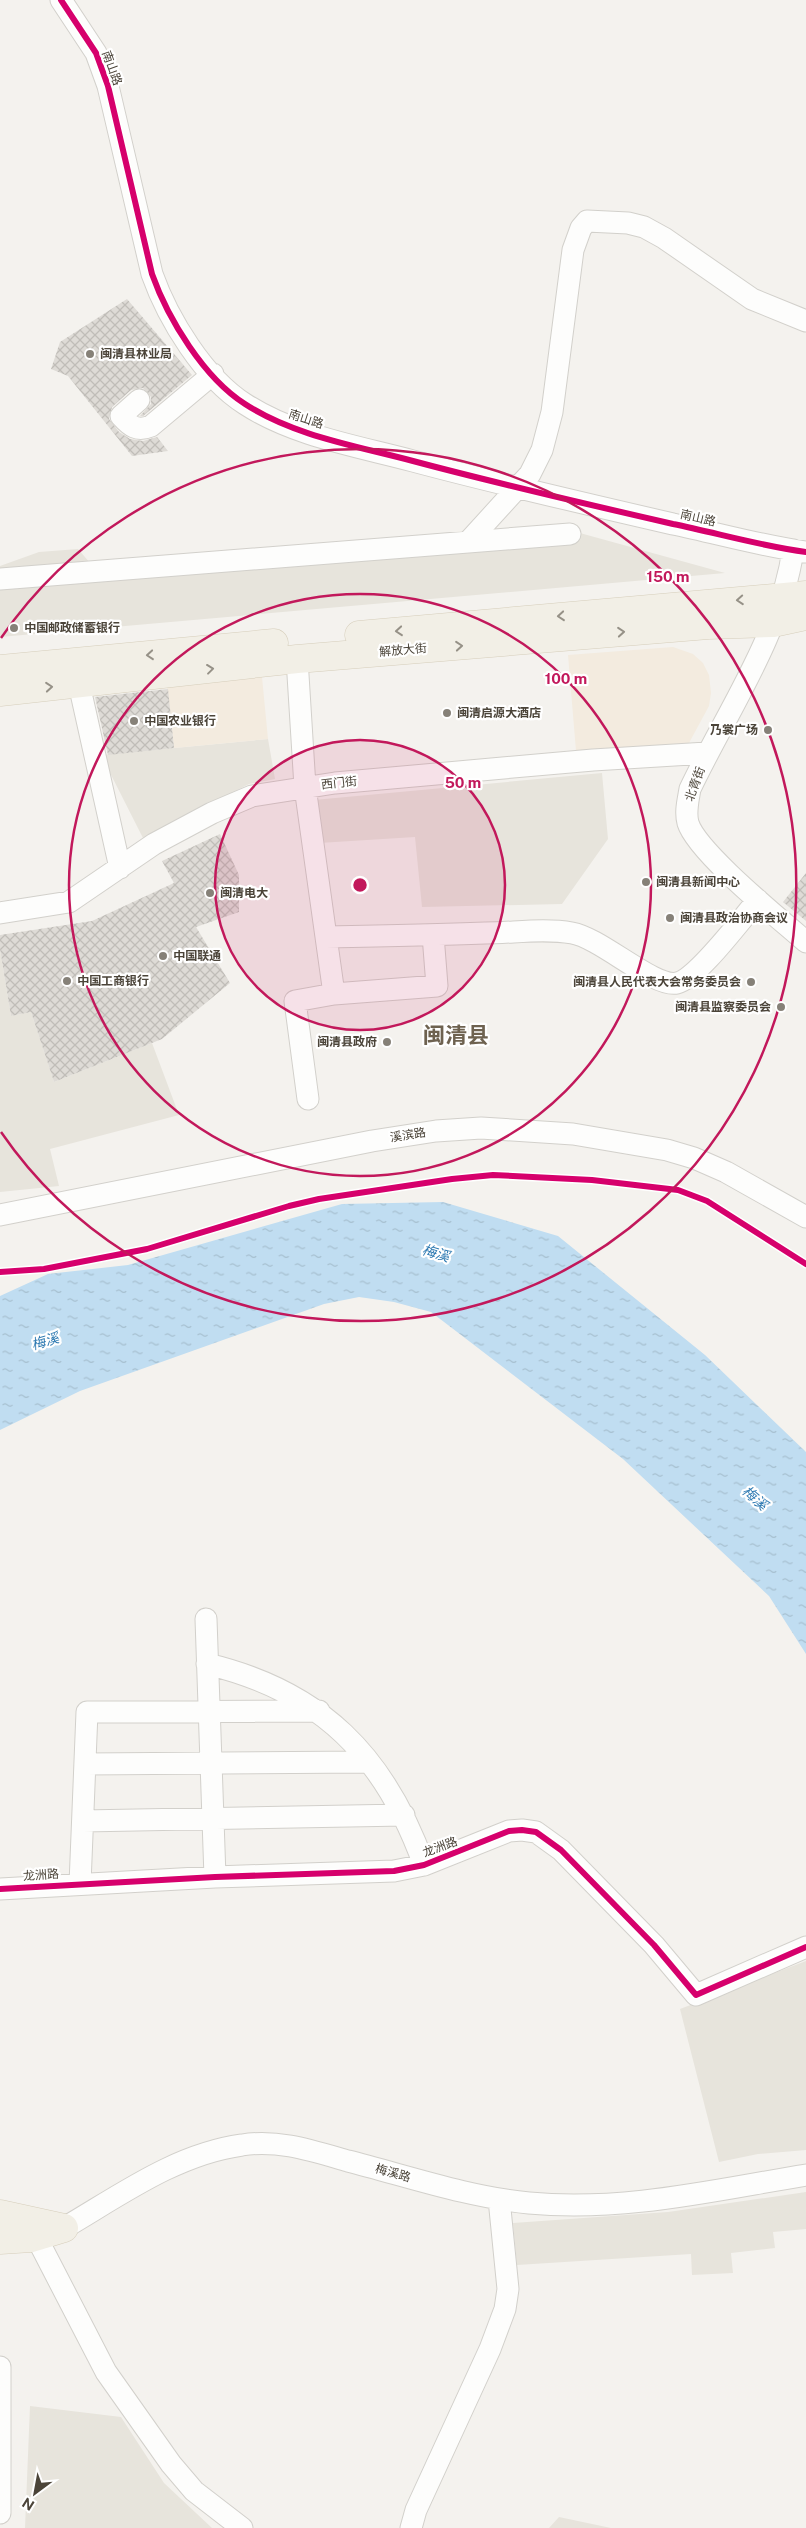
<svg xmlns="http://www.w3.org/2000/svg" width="806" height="2528" viewBox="0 0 806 2528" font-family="'Public Sans','Noto Sans SC',sans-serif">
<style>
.residential{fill:#e7e4dc}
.commercial{fill:#f3ebdf}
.water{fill:url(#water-ripples)}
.building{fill:url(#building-cross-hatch)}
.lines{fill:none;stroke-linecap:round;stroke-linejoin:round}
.minor-casing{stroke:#d2d0cb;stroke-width:23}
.major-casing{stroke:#d6cebb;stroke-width:29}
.minor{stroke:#fdfdfc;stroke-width:21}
.major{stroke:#f2efe6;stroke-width:28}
.cycleway-casing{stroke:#fff;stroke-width:9}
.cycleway{stroke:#d6006c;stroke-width:6}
.oneway{stroke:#969187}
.ring{fill:none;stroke:#c2185b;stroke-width:2.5}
.poi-dot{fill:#868178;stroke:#fff;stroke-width:2}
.labels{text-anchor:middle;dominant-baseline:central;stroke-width:4.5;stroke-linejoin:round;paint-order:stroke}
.street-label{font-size:12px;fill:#4b4439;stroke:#fff}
.poi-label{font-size:12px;font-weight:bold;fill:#4b4439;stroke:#fff;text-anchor:start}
.water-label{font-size:14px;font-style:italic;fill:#2e7ab2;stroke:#fff}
.town-label{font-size:22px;font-weight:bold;fill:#6e6250;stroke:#fff}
.centre{fill:#c2185b;stroke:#fff;stroke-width:2.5}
.ring-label{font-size:15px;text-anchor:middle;font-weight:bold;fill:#c2185b;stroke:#fff;stroke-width:4.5;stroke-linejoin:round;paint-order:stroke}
</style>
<defs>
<pattern id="water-ripples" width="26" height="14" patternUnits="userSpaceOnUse" patternTransform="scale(1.25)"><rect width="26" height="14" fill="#c0ddf1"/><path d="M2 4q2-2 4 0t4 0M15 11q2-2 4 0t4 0" fill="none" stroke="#a6bfcf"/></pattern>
<pattern id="building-cross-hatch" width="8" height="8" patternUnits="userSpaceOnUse" patternTransform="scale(1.25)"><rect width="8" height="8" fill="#dedbd6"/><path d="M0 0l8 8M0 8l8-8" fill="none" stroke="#c0bdb8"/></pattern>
</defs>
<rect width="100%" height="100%" fill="#f4f2ee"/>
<path class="residential" d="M478 530H569L725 573 0 637V566L39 552 78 549 91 564Z
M268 739 275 779 249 784 143 838 101 755Z
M602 773 608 839 562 904 422 907 415 837 319 843 314 800Z
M0 949 11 1016 31 1012 54 1082 152 1043 179 1115 50 1149 59 1186 0 1192Z
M806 1961V2150L758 2154 719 2162 680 2009Z
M806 2192V2229L773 2232 775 2248 731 2253 733 2273 692 2275 691 2254 517 2265 513 2223 668 2212Z
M30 2406 121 2417 164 2483 212 2528H25Z
M559 2517 611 2528H549Z"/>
<path class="commercial" d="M673 647 693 654 703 663 709 675 711 693 709 706 689 743 576 751 568 655Z
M262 677 268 739 174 748 167 687Z"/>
<path class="water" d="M443 1202 558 1236 705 1355 806 1452V1654L769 1596 623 1459 431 1312 394 1302 359 1297 324 1304 80 1391 0 1430V1296L48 1274 128 1265 342 1204Z"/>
<path class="building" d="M127 299 192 375 143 416H140L151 404V397L143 388 131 390 112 407 109 419 119 432 130 439 143 441 157 437 168 451 132 456 68 376 51 369 60 342Z
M168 689 174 748 108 755 95 697Z
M220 834 239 875V912L196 927 230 983 162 1039 54 1082 31 1012 11 1016 0 949V935L92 921 174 883 162 861Z
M806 873V921L783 902Z"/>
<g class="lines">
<g class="minor-casing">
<path id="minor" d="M61 0 96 53 108 86 152 274C168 319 204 378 245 404 294 436 357 446 413 461 499 484 586 504 673 524 717 533 761 546 806 552
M139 400 121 416C130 426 137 432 151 426L213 374
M468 542 530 474 542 450 552 412 573 250 581 228 587 221 628 223 644 227 664 238 752 299 806 321
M793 550C781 635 726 713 690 789 688 801 685 812 688 823 697 852 780 919 806 942
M0 579 570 534
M297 659 305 787 334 994 295 1001 308 1099
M79 684 120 868
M0 913 69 902 154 844 212 813 252 796 335 783 593 760 707 753
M326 937C379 936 432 935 485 933 513 933 544 928 572 933 601 938 654 988 677 983 698 978 742 918 758 900
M334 994 437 986 433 935
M0 1215 372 1141 436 1131 481 1128 573 1134 667 1150 694 1158 726 1172 806 1217
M206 1619 215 1877
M207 1664C321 1691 385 1756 424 1865
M85 1764 368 1762
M83 1821 404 1815
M80 1884 87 1712 319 1711
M0 1889 215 1877 394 1871 424 1865 509 1831 522 1830 536 1832 561 1850 654 1945 696 1995 806 1947
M29 2223 106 2372 171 2464 194 2491 242 2528
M64 2228C119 2196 176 2154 242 2145 278 2139 313 2151 348 2161 407 2176 468 2197 529 2203 623 2212 714 2190 806 2175
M0 2367V2513
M411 2528 416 2510 490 2349 505 2309 508 2289 499 2199"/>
</g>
<g class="major-casing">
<path id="major" d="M359 635 806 595
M0 669 274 643
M0 692 297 659 708 625 773 623 806 616
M0 2214 64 2228
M0 2240 31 2238 64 2228"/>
</g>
<use href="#minor" class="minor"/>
<use href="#major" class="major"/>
<g class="cycleway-casing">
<path id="cycleway" d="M61 0 96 53 108 86 152 274C168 319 204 378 245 404 294 436 357 446 413 461 499 484 586 504 673 524 717 533 761 546 806 552
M0 1272 44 1269 147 1249 289 1206 319 1199 452 1179 493 1175 592 1180 678 1190 707 1201 806 1264
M0 1889 215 1877 394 1871 424 1865 509 1831 522 1830 536 1832 561 1850 654 1945 696 1995 806 1947"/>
</g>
<use href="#cycleway" class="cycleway"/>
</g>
<defs><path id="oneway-chevron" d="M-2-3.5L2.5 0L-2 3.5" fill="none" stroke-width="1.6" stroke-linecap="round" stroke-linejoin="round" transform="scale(1.25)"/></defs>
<g class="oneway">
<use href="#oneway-chevron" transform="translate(740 600) rotate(176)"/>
<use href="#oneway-chevron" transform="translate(561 616) rotate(175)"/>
<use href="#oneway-chevron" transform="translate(399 631) rotate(175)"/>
<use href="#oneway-chevron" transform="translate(621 632) rotate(-5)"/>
<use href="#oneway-chevron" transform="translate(459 646) rotate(-5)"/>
<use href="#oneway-chevron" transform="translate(150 655) rotate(175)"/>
<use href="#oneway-chevron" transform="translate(210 669) rotate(-7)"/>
<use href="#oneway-chevron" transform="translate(49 687) rotate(-5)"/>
</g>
<circle cx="360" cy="885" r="145" fill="#c2185b" fill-opacity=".12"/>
<g class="ring">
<circle cx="360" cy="885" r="145"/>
<circle cx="360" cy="885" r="291"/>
<path d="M1 638A436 436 0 1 1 1 1132"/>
</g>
<g class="poi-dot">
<circle cx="90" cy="354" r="5"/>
<circle cx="14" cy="628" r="5"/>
<circle cx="447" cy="713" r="5"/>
<circle cx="134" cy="721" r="5"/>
<circle cx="768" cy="730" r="5"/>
<circle cx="646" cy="882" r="5"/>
<circle cx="210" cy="893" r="5"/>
<circle cx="670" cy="918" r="5"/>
<circle cx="163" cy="956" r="5"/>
<circle cx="67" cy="981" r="5"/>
<circle cx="751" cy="982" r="5"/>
<circle cx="781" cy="1007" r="5"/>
<circle cx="387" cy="1042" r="5"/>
</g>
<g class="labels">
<g class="street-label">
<text transform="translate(112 68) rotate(70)">南山路</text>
<text transform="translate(306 419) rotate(18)">南山路</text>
<text transform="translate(698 518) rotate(13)">南山路</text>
<text transform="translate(403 650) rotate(-5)">解放大街</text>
<text transform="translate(339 783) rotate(-6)">西门街</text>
<text transform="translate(695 784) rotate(-70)">北青街</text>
<text transform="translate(408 1135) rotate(-9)">溪滨路</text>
<text transform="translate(440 1847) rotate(-20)">龙洲路</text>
<text transform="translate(41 1875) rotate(-4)">龙洲路</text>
<text transform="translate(393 2173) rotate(16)">梅溪路</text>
</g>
<g class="poi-label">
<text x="100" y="354">闽清县林业局</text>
<text x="24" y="628">中国邮政储蓄银行</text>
<text x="457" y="713">闽清启源大酒店</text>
<text x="144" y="721">中国农业银行</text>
<text x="758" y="730" text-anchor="end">乃裳广场</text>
<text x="656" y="882">闽清县新闻中心</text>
<text x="220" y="893">闽清电大</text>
<text x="680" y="918">闽清县政治协商会议</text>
<text x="173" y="956">中国联通</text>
<text x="77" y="981">中国工商银行</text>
<text x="741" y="982" text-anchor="end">闽清县人民代表大会常务委员会</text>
<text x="771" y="1007" text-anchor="end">闽清县监察委员会</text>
<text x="377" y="1042" text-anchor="end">闽清县政府</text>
</g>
<g class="water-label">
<text transform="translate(436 1253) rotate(17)">梅溪</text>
<text transform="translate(45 1341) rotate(-16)">梅溪</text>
<text transform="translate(755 1498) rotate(41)">梅溪</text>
</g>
<g class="town-label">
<text x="456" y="1035">闽清县</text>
</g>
</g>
<circle cx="360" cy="885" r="8" class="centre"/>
<g class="ring-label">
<text x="668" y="582">150 m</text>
<text x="566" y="684">100 m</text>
<text x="463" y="788">50 m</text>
</g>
<g transform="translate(35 2493) rotate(212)" stroke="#ffffff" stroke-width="4" paint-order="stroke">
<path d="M0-4L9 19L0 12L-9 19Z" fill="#4b4439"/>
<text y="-8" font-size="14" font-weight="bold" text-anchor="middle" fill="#4b4439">N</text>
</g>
</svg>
